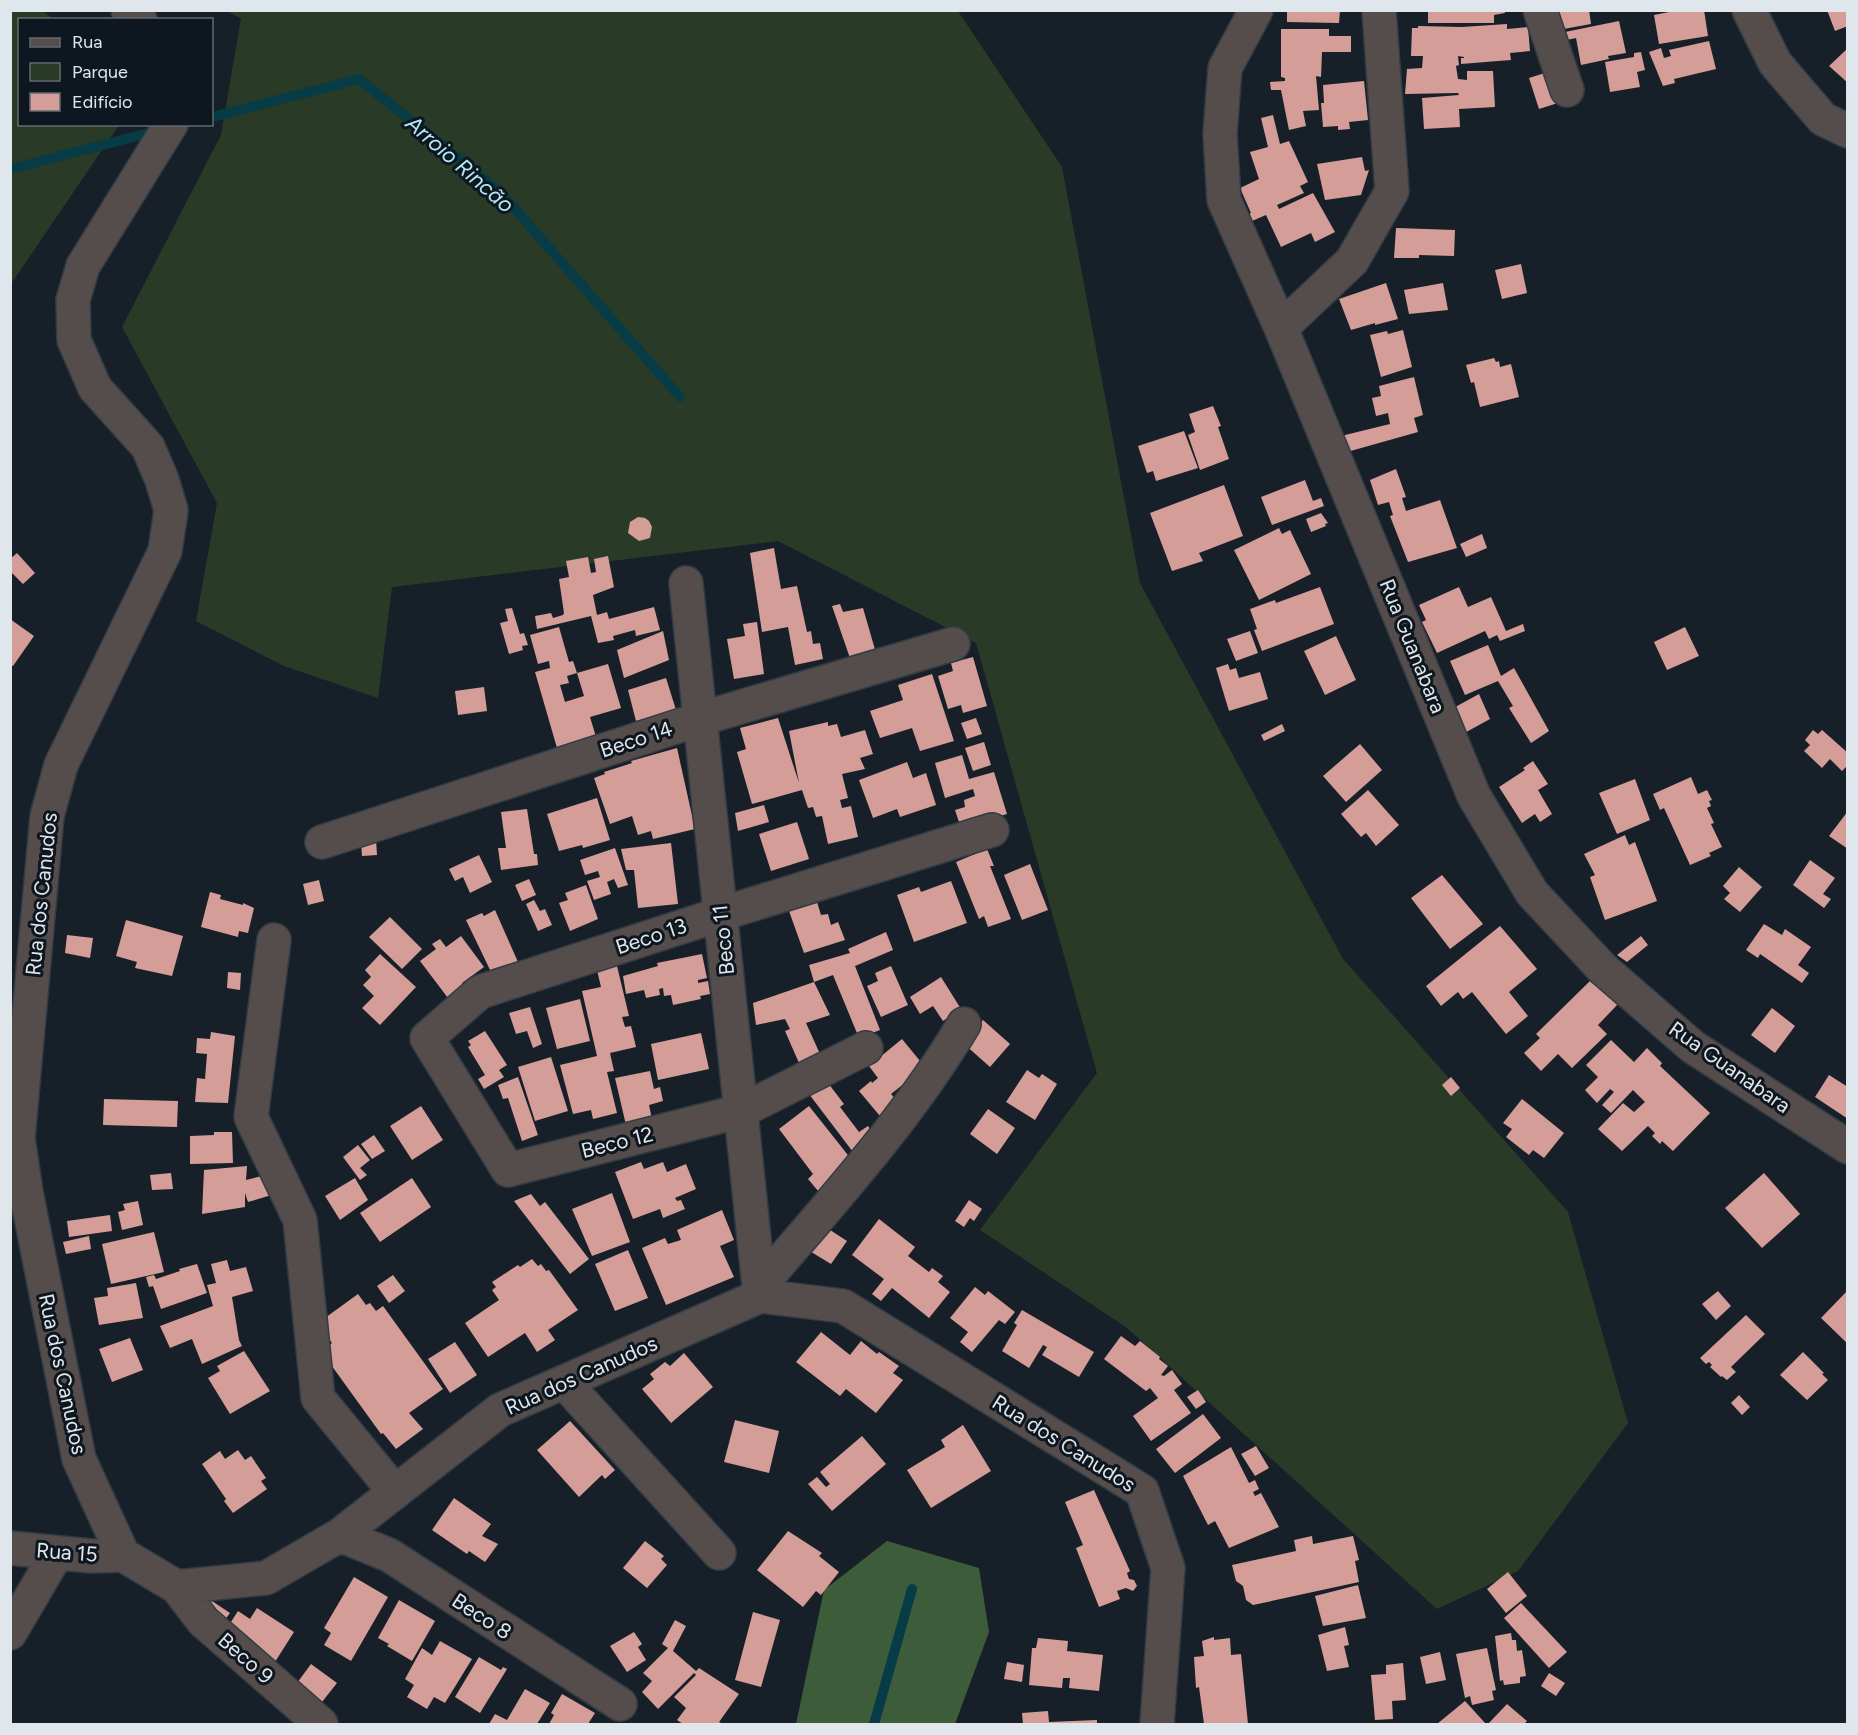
<svg xmlns="http://www.w3.org/2000/svg" width="1858" height="1735" viewBox="0 0 1858 1735" font-family="Figtree,sans-serif">
<style>
.green{fill:#293b27}
.forest{fill:#3c5c3a}
.lines{fill:none;stroke-linecap:round;stroke-linejoin:round}
.stream{stroke:#073c46;stroke-width:10}
.building{fill:#d59d98;fill-rule:evenodd}
.minor-casing{stroke:#333c44;stroke-width:36}
.minor{stroke:#544d4b;stroke-width:33}
.labels{text-anchor:middle;dominant-baseline:central;stroke-width:6;stroke-linejoin:round;paint-order:stroke}
.street-label{font-size:21px;fill:#e0e7ec;stroke:#0e171f}
.water-label{font-size:22px;font-style:italic;fill:#b3eaf7;stroke:#0e171f}
</style>
<rect width="100%" height="100%" fill="#172029"/>
<path class="green" d="M11 10 42 11 54 19 20 20V124L119 125 11 284Z
M226 11H958L1062 167 1140 583 1343 959 1568 1212 1628 1423 1518 1571 1437 1609 1127 1328 980 1230 1097 1073 976 643 778 541 392 587 378 698 284 666 196 621 217 503 122 327 221 135 241 18Z"/>
<path class="forest" d="M887 1541 979 1568 989 1632 955 1724H796L824 1590Z"/>
<g class="lines">
<path class="stream" d="M212 117 359 79 500 192 680 397
M10 169 157 131
M874 1724 912 1589"/>
</g>
<path class="building" d="M1287 10H1340L1339 23 1287 22Z
M1428 10H1504L1505 13 1494 15V23H1428Z
M1555 10H1589L1591 24 1558 30Z
M1679 10H1704L1708 36 1659 44 1654 15Z
M1827 10H1848V26L1835 31Z
M1619 21 1626 53 1608 56 1609 59 1581 65 1576 38 1567 40 1565 32Z
M1507 24V29L1528 27 1530 51 1510 53 1511 60 1498 61 1461 64V58H1464V57L1458 56 1459 65 1456 66 1458 79 1467 80V71H1493L1495 107 1459 109 1460 127 1424 129 1422 98 1459 95 1458 93 1405 94 1407 69 1422 68 1423 56H1411L1412 28H1418V26L1462 27Z
M1281 29H1329V36H1351V52H1322L1321 77 1316 76 1319 110 1303 111 1306 126 1289 130 1281 90H1271L1270 82 1285 81V78L1281 77Z
M1709 41 1716 69 1674 79 1675 83 1663 86 1649 52 1661 48 1664 58 1671 56 1669 50Z
M1848 48V83L1829 66Z
M1641 52 1645 70 1637 72 1640 87 1610 92 1605 62 1634 57V53Z
M1548 72 1558 103 1539 109 1529 78Z
M1364 81 1368 120 1349 122 1350 129 1338 130V126L1323 127 1321 103H1324L1323 85Z
M1273 115 1280 144 1289 141 1308 182 1300 186 1304 193 1277 205 1279 209 1313 193 1335 232 1315 242 1311 233 1281 247 1266 215 1252 221 1249 214 1251 213 1240 188 1259 179 1250 152 1268 147 1261 118Z
M1362 157 1365 171 1369 170 1361 195 1325 200 1317 164Z
M1396 228 1455 230 1454 256 1419 255V258H1394Z
M1521 264 1527 293 1502 299 1495 270Z
M1386 283 1398 319 1375 325V323L1351 330 1339 299Z
M1443 283 1448 310 1409 314 1404 290Z
M1403 330 1412 367 1381 377 1370 335 1387 331 1388 334Z
M1494 358 1496 362 1499 361 1500 367 1511 364 1519 397 1480 407 1474 382 1471 383 1466 365Z
M1414 377 1423 415 1414 418 1418 432 1347 452 1341 436 1390 424 1388 413 1376 416 1372 398 1381 396 1379 386Z
M1213 406 1221 426 1218 427 1229 459 1200 470 1188 435 1195 432 1189 414Z
M1184 431 1198 468 1156 481 1153 471 1147 473 1138 446Z
M1396 469 1406 497 1402 498 1406 511 1440 500 1457 548 1408 562 1390 516 1393 515 1389 502 1378 505 1370 480Z
M1305 480 1313 501 1321 498 1324 506 1272 525 1261 497Z
M1224 485 1243 536 1199 553 1203 561 1172 571 1150 513Z
M1321 513 1328 523 1325 524 1326 526 1311 532 1306 519Z
M638 517 645 518 649 521 652 527 650 538 639 541 628 533 630 522Z
M1279 528 1282 534 1290 530 1311 574 1259 600 1234 550Z
M1482 534 1487 548 1466 557 1460 544Z
M774 548 781 589 797 586 807 632 811 631 813 644 820 643 823 659 795 665 788 627 762 632 750 553Z
M17 553 35 573 23 584 10 571V559Z
M608 556 614 587 593 595 597 615 607 612 609 619 654 607 660 630 636 636 635 630 613 636 614 640 598 643 591 616 537 629 535 616 551 613 553 618 563 615 564 613 559 579 569 577 566 561 588 557 591 573 596 572 594 559Z
M1320 587 1334 624 1262 651 1254 630 1257 629 1250 609 1275 600 1276 603Z
M1459 587 1468 607 1491 597 1506 631 1523 624 1525 631 1500 641 1497 635 1489 639 1485 631 1437 653 1422 622 1426 620 1419 605Z
M840 604 843 612 863 608 876 653 851 661 832 606Z
M512 608 520 634 524 633 528 645 522 646 523 650 509 654 500 623 508 621 505 609Z
M10 619 34 636 13 666 10 664Z
M757 622 764 674 734 679 727 639 745 636 743 624Z
M559 627 569 662 573 661 577 673 608 664 621 708 590 717 597 740 573 747 572 743 557 748 535 672 550 668 549 661 538 664 530 635ZM577 673 584 696 565 702 560 685 569 683 567 676Z
M1685 627 1699 656 1667 670 1654 642Z
M663 631 669 660 624 678 617 650Z
M1250 631 1258 653 1236 661 1227 639Z
M1336 636 1356 680 1325 695 1304 651Z
M1488 645 1501 676 1514 668 1549 731 1531 743 1509 708 1513 706 1498 681 1465 695 1450 661Z
M973 657 987 706 963 713 961 705 948 709 938 676 953 671 951 663Z
M1228 664 1230 670 1236 668 1239 678 1260 672 1268 699 1229 711 1216 668Z
M932 674 954 741 920 751 912 728 880 738 870 711 903 700 898 685Z
M666 678 676 710 636 721 628 690Z
M484 687 487 711 458 715 455 691Z
M1479 694 1490 719 1459 736 1448 711Z
M778 718 799 783 789 731 828 722V726L837 724 841 737 865 730 873 754 860 758 865 769 842 774 848 798 840 800 842 808 851 806 858 837 828 844 822 816 816 817 813 807 808 808 802 790 752 804 737 752 746 749 740 728Z
M976 718 982 734 967 739 961 723Z
M1282 724 1285 731 1264 741 1261 735Z
M1813 730 1818 734 1822 730 1848 753V765L1842 771 1830 759 1822 768 1804 751 1810 745 1805 740Z
M984 742 991 765 973 771 965 748Z
M1360 744 1382 770 1346 802 1323 776Z
M677 748 695 829 653 839 651 831 638 835 632 816 610 824 594 778 605 774 604 772 632 763 631 761Z
M962 755 969 779 994 772 1007 814 983 821 981 815 959 822 955 810 965 807 964 800 975 796 973 789 945 798 935 763Z
M1533 761 1548 784 1538 790 1552 814 1540 822 1535 814 1522 823 1499 787 1525 770 1523 768Z
M907 762 913 778 926 773 936 805 900 817 897 809 873 818 859 780Z
M1691 777 1698 794 1707 790 1712 800 1709 801 1711 806 1707 808 1714 823 1711 824 1722 847 1709 853 1711 856 1690 865 1664 808 1660 810 1653 794Z
M1635 779 1650 820 1617 834 1599 793Z
M1368 790 1399 825 1376 846 1366 833 1361 837 1341 814Z
M597 798 610 840 583 848 582 845 559 851 547 814Z
M764 805 769 822 738 831 735 813Z
M527 809 534 854H537L538 865 501 870 498 848H506L501 812Z
M1848 811V849L1829 836Z
M797 822 809 859 771 871 759 834Z
M1625 835 1629 845 1635 842 1657 901 1605 920 1590 877 1595 875 1584 854Z
M376 839 377 855 362 856 361 840Z
M671 843 678 904 638 908 634 870H626L621 849Z
M615 848 628 885 618 888 614 879 607 882 611 894 594 900 587 881 600 877 598 871 585 875 580 860Z
M987 849 994 866H990L1011 919 988 927 984 916 979 919 956 862Z
M479 855 492 882 470 893 463 877 455 881 449 869Z
M1810 860 1835 878 1823 894 1831 899 1824 908 1793 885Z
M1030 864 1048 910 1022 920 1004 875Z
M1739 867 1762 887 1740 912 1724 899 1730 893 1723 886Z
M1442 875 1483 924 1450 949 1411 898Z
M529 879 536 895 522 901 515 885Z
M319 880 324 901 308 905 303 884Z
M951 881 967 923 914 942 897 895 919 887 921 892Z
M586 885 598 919 570 931 559 903 568 900 565 893Z
M210 892 221 895 220 899 243 905V903L254 908 248 933 239 931 238 937 201 927Z
M534 900 540 911 545 909 552 925 538 931 526 904Z
M817 902 821 915 828 914 831 925 838 922 845 940 804 953 789 911Z
M495 910 518 962 492 974 466 920 482 913 484 916Z
M390 917 422 949 402 969 369 937Z
M126 920 183 936 172 976 135 968 137 962 116 956Z
M1764 924 1782 935 1785 929 1811 947 1798 965 1809 973 1802 983 1760 954 1758 958 1746 950Z
M1500 926 1537 969 1509 992 1528 1016 1506 1034 1472 992 1463 999 1458 992 1441 1006 1426 986Z
M886 932 893 950 855 966 880 1030 859 1038 833 975 814 982 809 965 850 953 848 949Z
M67 935 93 938 90 958 65 953Z
M461 936 484 967 462 983 467 989 451 1002 420 961 436 949 432 944 440 939 446 947Z
M1641 936 1648 945 1627 962 1617 955Z
M380 954 416 987 380 1025 362 1008 374 996 363 985 371 977 365 970Z
M702 954 707 978 698 980V983L708 981 710 994 700 996 701 999 673 1005 671 995 664 996 663 988 659 989 660 995 646 998 644 990 626 994 623 976 658 966 657 963Z
M617 966 629 1016 622 1017 625 1027 631 1026 636 1047 610 1053 614 1071 607 1072 617 1113 593 1119 591 1110 573 1114 560 1065 597 1056 582 991 601 987 597 970Z
M891 966 908 1005 881 1017 867 986 878 981 875 973Z
M228 972 241 973 240 990 227 988Z
M941 977 961 1009 943 1021 933 1006 920 1014 910 997Z
M1590 981 1618 1004 1598 1025 1607 1034 1572 1068 1558 1054 1541 1071 1524 1053 1540 1038 1536 1034Z
M814 982 830 1015 806 1023 820 1054 799 1063 785 1031 790 1029 785 1019 756 1025 753 1003Z
M580 999 590 1041 557 1049 546 1008Z
M530 1007 542 1044 533 1048 527 1031 516 1034 509 1013Z
M1772 1008 1795 1026 1775 1053 1751 1035Z
M983 1020 1010 1044 990 1067 963 1043Z
M485 1031 507 1065 499 1070 504 1077 484 1089 478 1079 485 1075 468 1047 471 1045 468 1041Z
M211 1032 235 1036 228 1103 195 1102 197 1078 205 1079 207 1054 196 1053 197 1038 210 1039Z
M701 1033 709 1069 658 1080 651 1044Z
M902 1039 925 1067 891 1094 900 1104 885 1122 859 1091 871 1081 872 1083 878 1078 869 1066Z
M1611 1040 1634 1062 1647 1048 1662 1063 1660 1066 1710 1113 1673 1151 1662 1141 1660 1144 1652 1136 1655 1133 1648 1126 1622 1151 1598 1129 1623 1103 1634 1112 1645 1102 1633 1090 1611 1113 1602 1105 1614 1092 1610 1089 1597 1103 1585 1090 1598 1077 1586 1065Z
M551 1057 568 1111 535 1121 518 1067Z
M1027 1070 1039 1078 1042 1074 1057 1084 1035 1120 1006 1102Z
M650 1071 654 1089 660 1087 663 1101 649 1105 652 1119 626 1125 615 1078Z
M1829 1075 1848 1087V1119L1815 1097Z
M518 1077 538 1135 522 1141 508 1098 503 1099 498 1085Z
M1451 1077 1460 1088 1451 1096 1442 1085Z
M828 1083 844 1104 840 1107 859 1132 868 1126 875 1137 853 1152 809 1094Z
M104 1099 178 1101 177 1127 103 1125Z
M1522 1099 1564 1133 1544 1158 1533 1150 1529 1155 1506 1137 1512 1129 1503 1123Z
M421 1106 443 1140 412 1160 390 1126Z
M809 1106 855 1164 819 1192 808 1179 813 1174 779 1129Z
M988 1109 1015 1128 997 1154 970 1134Z
M214 1132H232L233 1163 190 1164V1136L214 1135Z
M374 1135 385 1151 372 1159 361 1144Z
M358 1145 370 1160 360 1168 367 1175 360 1180 343 1157Z
M641 1162 644 1169 663 1162 667 1172 686 1164 696 1189 675 1198 677 1201 681 1200 685 1209 663 1218 660 1209 633 1219 615 1172Z
M247 1166 246 1180 266 1175 275 1194 248 1202 245 1193V1207L202 1214 204 1170Z
M171 1173 173 1189 152 1190 150 1175Z
M1764 1173 1800 1214 1762 1248 1725 1208Z
M355 1178 368 1200 340 1220 325 1196Z
M412 1178 431 1207 380 1242 360 1213Z
M612 1193 630 1242 592 1256 572 1209Z
M531 1194 540 1206 545 1202 589 1259 570 1274 514 1201Z
M969 1200 982 1209 974 1221 970 1218 964 1227 955 1221Z
M138 1201 143 1225 122 1230 118 1212 125 1210 123 1204Z
M722 1210 734 1240 720 1246 734 1277 666 1305 642 1248 665 1238 668 1244 681 1240 677 1230Z
M110 1215 112 1231 69 1237 67 1221Z
M879 1219 915 1247 908 1256 929 1272 932 1268 943 1276 938 1282 950 1292 929 1318 892 1288 881 1301 872 1294 884 1279 852 1255Z
M824 1226 847 1241 831 1264 808 1250Z
M154 1232 164 1272 111 1284 102 1244Z
M89 1236 91 1249 66 1254 63 1242Z
M628 1250 648 1298 615 1311 595 1264Z
M532 1259 538 1266 541 1264 546 1271 549 1270 578 1310 548 1330 555 1340 537 1352 525 1333 488 1357 465 1323 499 1300 492 1290 496 1287 492 1282 518 1265 520 1267Z
M227 1260 230 1271 246 1267 253 1291 232 1297 239 1340 242 1346 202 1364 192 1339 170 1348 160 1326 213 1306 207 1285 216 1283 211 1264Z
M197 1264 207 1293 161 1309 153 1286 149 1287 146 1277 154 1275 156 1279 180 1271 179 1269Z
M393 1275 405 1291 389 1303 377 1286Z
M136 1283 143 1318 99 1325 94 1298 108 1296 107 1288Z
M975 1287 985 1295 988 1291 1015 1312 1005 1324 999 1320 972 1352 960 1342 968 1332 950 1318Z
M1848 1290V1344L1821 1318Z
M1718 1291 1731 1306 1716 1320 1702 1304Z
M358 1294 366 1305 370 1303 376 1311 383 1306 443 1389 409 1413 423 1429 396 1449 383 1433 381 1434 321 1351 332 1343 318 1323Z
M1022 1310 1094 1352 1079 1377 1042 1355 1047 1347 1043 1345 1029 1368 1002 1351 1017 1325 1014 1323Z
M1746 1315 1765 1334 1731 1367 1736 1372 1727 1380 1722 1376 1721 1377 1710 1367 1712 1365 1709 1362 1706 1364 1700 1358Z
M821 1332 850 1355 861 1341 877 1354 879 1352 899 1366 893 1373 903 1380 876 1413 846 1389 840 1396 796 1362Z
M1121 1336 1135 1346 1140 1341 1160 1357 1159 1359 1168 1366 1161 1375 1164 1376 1172 1370 1182 1384 1174 1390 1191 1413 1151 1441 1133 1416 1158 1398 1150 1388 1146 1391 1104 1359Z
M130 1338 143 1370 112 1382 99 1349Z
M455 1342 477 1375 450 1393 428 1359Z
M244 1351 270 1391 230 1414 208 1378 220 1371 217 1366Z
M1803 1352 1824 1373 1822 1374 1828 1380 1807 1400 1780 1375Z
M684 1353 713 1387 671 1423 642 1389 654 1379 650 1374 665 1362 670 1366Z
M1198 1390 1206 1402 1196 1409 1187 1397Z
M1739 1395 1750 1407 1742 1415 1731 1403Z
M1203 1414 1221 1438 1175 1473 1156 1449Z
M735 1420 779 1431 769 1473 724 1462Z
M570 1421 615 1470 605 1479 602 1475 579 1497 537 1450Z
M963 1425 991 1471 931 1508 907 1470 945 1447 941 1440Z
M862 1436 886 1464 832 1511 808 1484 817 1477 826 1487 830 1484 820 1472Z
M1256 1446 1269 1468 1255 1476 1241 1454Z
M1231 1447 1249 1483 1255 1480 1259 1489 1253 1492 1255 1496 1261 1493 1279 1527 1229 1548 1215 1521 1208 1525 1183 1476Z
M238 1450 245 1460 251 1456 266 1478 261 1481 267 1489 233 1513 224 1501 226 1499 202 1464 220 1451 225 1459Z
M1094 1490 1130 1571 1127 1573 1129 1579 1134 1580 1137 1586 1133 1591 1126 1588 1117 1591 1120 1599 1099 1607 1076 1548 1083 1545 1065 1502Z
M454 1498 491 1524 482 1536 498 1544 485 1562 469 1551 467 1554 432 1530Z
M788 1531 822 1553 819 1556 839 1572 821 1595 816 1591 803 1607 757 1570Z
M1312 1536 1313 1544 1353 1536 1359 1560 1355 1561 1359 1582 1253 1605 1246 1600 1243 1586 1236 1581 1232 1565 1296 1551 1294 1540Z
M645 1541 664 1556 661 1559 667 1565 647 1588 623 1568Z
M1508 1572 1527 1596 1506 1613 1487 1589Z
M354 1577 388 1597 351 1661 324 1645 331 1633 324 1628Z
M1358 1585 1366 1618 1323 1626 1315 1596Z
M399 1600 435 1621 412 1661 387 1646 389 1644 378 1638Z
M199 1601H212L230 1613 224 1621 229 1625 238 1611 250 1619 257 1608 294 1632 273 1665Z
M1521 1603 1567 1652 1549 1668 1504 1618Z
M753 1612 780 1620 761 1687 735 1680Z
M675 1620 686 1626 673 1651 696 1671 699 1668 739 1694 719 1722 723 1724H683L677 1720 686 1708 674 1697 696 1675 694 1673 658 1709 642 1692 652 1681 643 1673 668 1648 662 1644Z
M1345 1627 1349 1645 1344 1646 1349 1667 1327 1671 1318 1635Z
M634 1632 642 1644 638 1647 646 1660 627 1672 610 1646Z
M1511 1633 1512 1640H1516L1517 1651 1522 1650 1526 1676 1520 1677V1683L1504 1685 1503 1680 1500 1681 1495 1636Z
M1214 1637V1640L1230 1638 1231 1655 1241 1654 1248 1724H1204L1199 1687 1196 1688 1194 1657 1204 1656 1202 1641Z
M1038 1638 1068 1641 1067 1651 1103 1655 1099 1691 1069 1688 1070 1678H1063L1062 1688 1029 1685 1032 1648H1036Z
M440 1641 472 1659 445 1703 434 1697 427 1709 407 1697 414 1685 405 1679 422 1648 432 1655Z
M1487 1648 1496 1690 1492 1691 1494 1700 1472 1705 1470 1696 1465 1698 1456 1654Z
M1440 1652 1446 1680 1426 1684 1420 1657Z
M479 1657 501 1670 503 1667 507 1669 480 1713 455 1697Z
M1007 1662 1024 1665 1022 1682 1004 1679Z
M1403 1663 1406 1700 1392 1701 1393 1719 1375 1720 1371 1675 1386 1674V1665Z
M311 1664 337 1683 322 1702 297 1683Z
M1549 1673 1565 1683 1556 1696 1541 1686Z
M525 1689 550 1703 537 1724H489L495 1714 507 1720Z
M562 1694 595 1713 588 1724H549L554 1715 551 1713Z
M1465 1701 1486 1724H1437Z
M1507 1704 1527 1721 1524 1724H1488Z
M1048 1711 1049 1722 1097 1720V1724H1023L1022 1713Z"/>
<g class="lines">
<g class="minor-casing">
<path id="minor" d="M128 10 140 20
M1256 10 1225 68 1220 134 1224 200 1281 328 1474 796 1532 893 1603 969 1693 1047 1848 1147
M1540 10 1567 90
M1749 10 1775 63 1823 119 1848 131
M171 124 83 266 73 300 74 340 95 388 148 447 162 480 171 510 165 551 61 765 47 816 18 1138 26 1192 79 1459 123 1555 177 1587 266 1578 340 1535 500 1410 760 1296 843 1306 1142 1491 1168 1568 1157 1724
M1281 328 1352 261 1392 191 1379 10
M686 583 760 1296
M322 842 700 719 953 644
M274 940 251 1117 300 1220 318 1398 395 1492
M866 1048 741 1111 508 1170 427 1038 480 992 721 914 992 830
M759 1287C831 1202 907 1120 964 1024
M564 1382 719 1553
M340 1535 389 1555 620 1704
M10 1548 91 1556 123 1555
M177 1587 203 1621 321 1724
M10 1633 57 1553"/>
</g>
<use href="#minor" class="minor"/>
</g>
<g class="labels">
<g class="street-label">
<text transform="translate(1413 646) rotate(68)">Rua Guanabara</text>
<text transform="translate(636 739) rotate(-18)">Beco 14</text>
<text transform="translate(41 894) rotate(-84)">Rua dos Canudos</text>
<text transform="translate(651 936) rotate(-18)">Beco 13</text>
<text transform="translate(723 940) rotate(-96)">Beco 11</text>
<text transform="translate(1730 1067) rotate(35)">Rua Guanabara</text>
<text transform="translate(617 1142) rotate(-14)">Beco 12</text>
<text transform="translate(63 1374) rotate(78)">Rua dos Canudos</text>
<text transform="translate(581 1375) rotate(-24)">Rua dos Canudos</text>
<text transform="translate(1064 1443) rotate(32)">Rua dos Canudos</text>
<text transform="translate(67 1552) rotate(4)">Rua 15</text>
<text transform="translate(482 1616) rotate(33)">Beco 8</text>
<text transform="translate(246 1658) rotate(41)">Beco 9</text>
</g>
<g class="water-label">
<text transform="translate(460 164) rotate(41)">Arroio Rincão</text>
</g>
</g>
<rect width="1858" height="1735" fill="none" stroke="#e0e7ec" stroke-width="24"/>
<rect x="18" y="18" width="195" height="108" fill="#0e171f" stroke="#626a71" stroke-width="1.5"/>
<rect x="30" y="38" width="30" height="9" fill="#544d4b" stroke="#626a71" stroke-width="1.5"/>
<text x="72" y="48" font-size="18" fill="#e0e7ec">Rua</text>
<rect x="30" y="63" width="30" height="18" fill="#293b27" stroke="#626a71" stroke-width="1.5"/>
<text x="72" y="78" font-size="18" fill="#e0e7ec">Parque</text>
<rect x="30" y="93" width="30" height="18" fill="#d59d98" stroke="#626a71" stroke-width="1.5"/>
<text x="72" y="108" font-size="18" fill="#e0e7ec">Edifício</text>
</svg>
